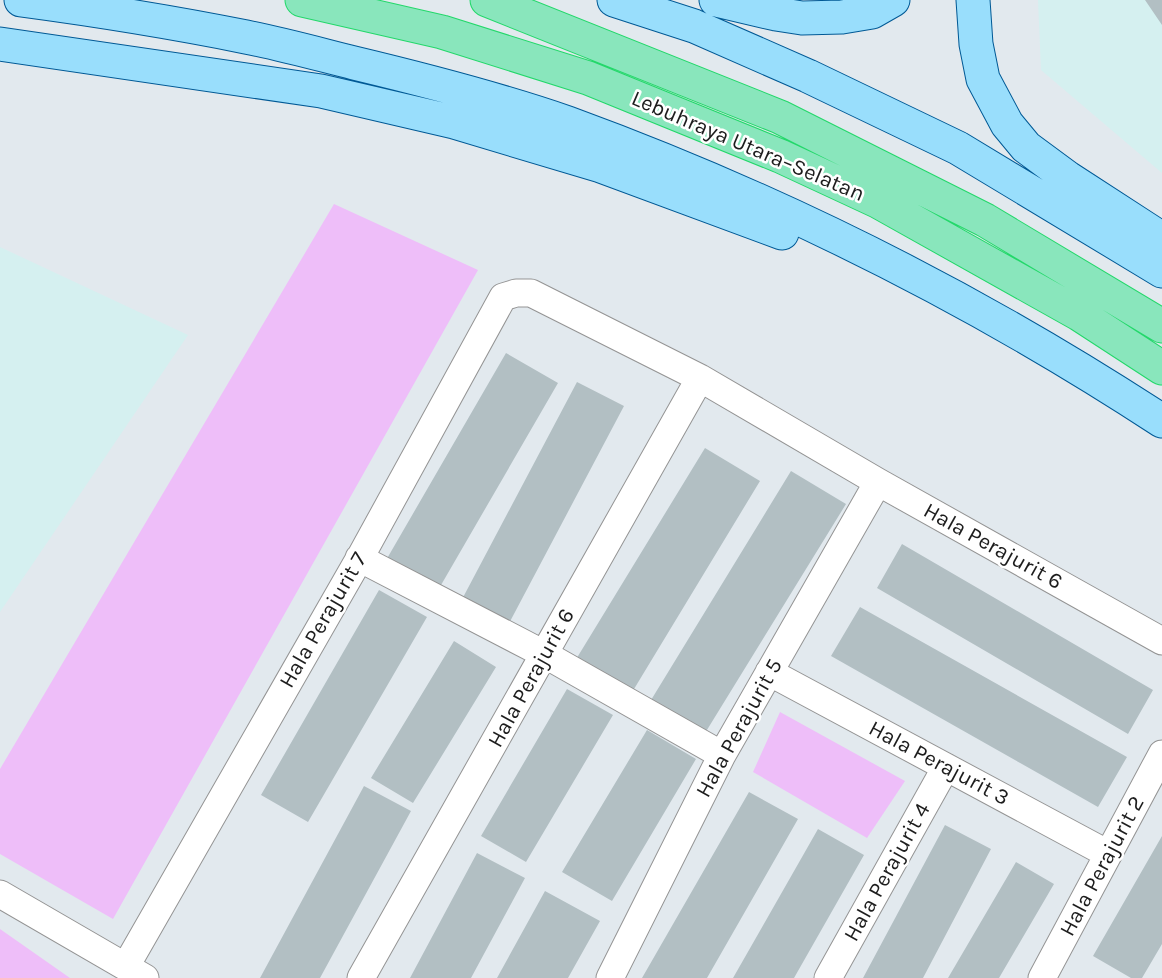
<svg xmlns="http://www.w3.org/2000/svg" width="1162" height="978" viewBox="0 0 1162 978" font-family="Karla,sans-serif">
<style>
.military{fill:#d5f0f0}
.park{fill:#eebef9}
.building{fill:#b2bfc3}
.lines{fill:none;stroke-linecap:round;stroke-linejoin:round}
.minor-casing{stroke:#949494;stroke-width:29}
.major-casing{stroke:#005995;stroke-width:35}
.highway-casing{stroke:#23d86a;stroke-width:35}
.minor{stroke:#fff;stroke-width:27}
.major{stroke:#99defc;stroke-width:33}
.highway{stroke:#89e6bc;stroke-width:33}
.labels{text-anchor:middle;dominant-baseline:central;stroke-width:5;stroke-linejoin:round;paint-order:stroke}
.street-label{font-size:22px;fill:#1d1d1d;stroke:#fff}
</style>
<rect width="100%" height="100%" fill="#e2e9ee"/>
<path class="military" d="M1038 0H1162V173L1041 70Z
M0 247 188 335 0 612Z"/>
<path class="park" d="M334 204 478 270 113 919 0 854V769Z
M780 712 905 781 867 838 753 772Z
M0 929 70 978H0Z"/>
<path class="building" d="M1145 0H1162V25Z
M506 353 558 383 437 592 385 562Z
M577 382 624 406 506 629 459 605Z
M705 448 760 481 631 694 575 661Z
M791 471 846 504 702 738 648 705Z
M902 544 1153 690 1128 734 877 588Z
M379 590 427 617 308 822 261 795Z
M860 607 1127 757 1098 807 831 656Z
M454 641 496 667 413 803 371 778Z
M567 689 613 715 526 862 481 836Z
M647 730 696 759 612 901 562 872Z
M364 786 411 811 320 978H260Z
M749 792 798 819 707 978H642Z
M945 825 991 849 923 978H863Z
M818 829 864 855 794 978H733Z
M1162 836V944L1142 978H1131L1093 956Z
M477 853 525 878 471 978H410Z
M1016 862 1054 884 999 978H948Z
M545 891 600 921 568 978H497Z"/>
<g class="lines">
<g class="minor-casing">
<path id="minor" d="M359 558 544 654 722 755
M769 672 1108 854
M0 894 145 978
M126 966 362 554 503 297 516 293H531L700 378 878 482 1162 641
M361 978 700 378
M610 978 722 755 878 482
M828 978 946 767
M1042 978 1162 754"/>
</g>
<g class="major-casing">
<path id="major" d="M21 0C96 10 171 22 246 37 282 44 318 54 354 63 425 80 499 99 568 123 776 199 977 300 1162 421
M614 0 694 26 808 76 958 148 1162 271
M716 0 776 14 802 18 842 17 872 12 893 0
M973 0 976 44 983 79 1007 124 1026 147 1068 178 1162 239
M0 44 321 91 454 122 601 166 782 233"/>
</g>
<g class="highway-casing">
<path id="highway" d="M302 0 442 32 588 78 780 156 879 202 1079 314 1162 368
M487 0 780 117 985 220 1162 326"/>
</g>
<use href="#minor" class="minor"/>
<use href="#major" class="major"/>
<use href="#highway" class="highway"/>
</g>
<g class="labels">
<g class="street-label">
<text transform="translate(748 146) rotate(23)">Lebuhraya Utara–Selatan</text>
<text transform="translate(993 546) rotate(29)">Hala Perajurit 6</text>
<text transform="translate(323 620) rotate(-60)">Hala Perajurit 7</text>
<text transform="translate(531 678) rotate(-61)">Hala Perajurit 6</text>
<text transform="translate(739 728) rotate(-61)">Hala Perajurit 5</text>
<text transform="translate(939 763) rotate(28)">Hala Perajurit 3</text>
<text transform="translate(1102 866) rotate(-62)">Hala Perajurit 2</text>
<text transform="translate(887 872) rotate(-61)">Hala Perajurit 4</text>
</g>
</g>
</svg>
